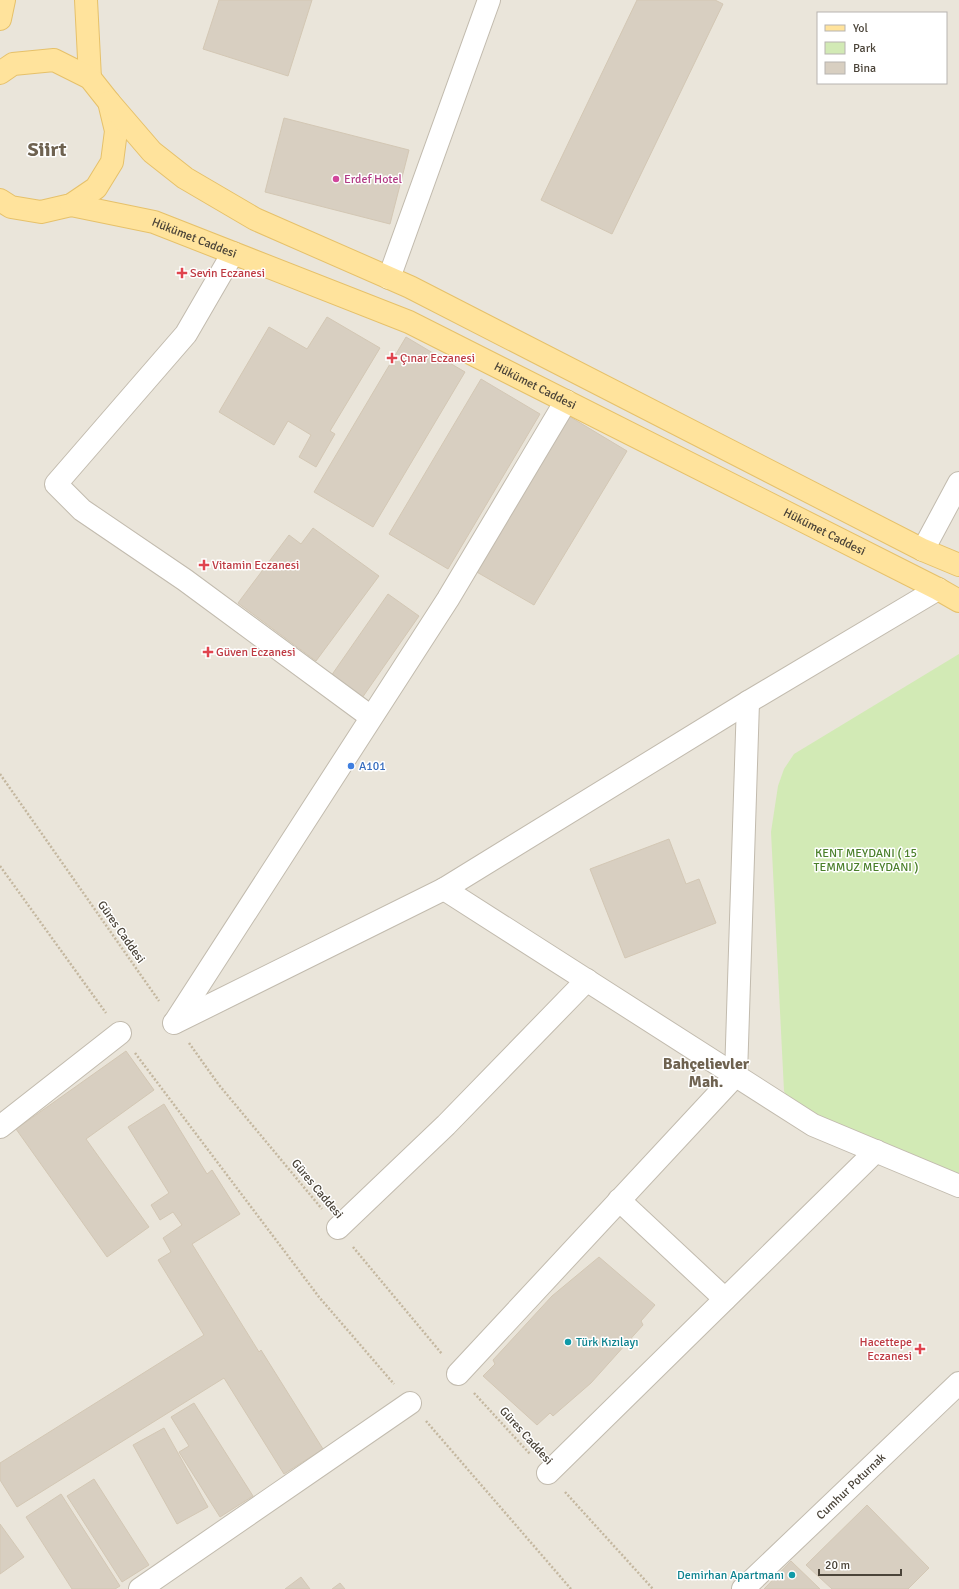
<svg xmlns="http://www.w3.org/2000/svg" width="959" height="1589" viewBox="0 0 959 1589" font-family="Signika,sans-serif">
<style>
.residential{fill:#eae5da;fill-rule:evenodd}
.green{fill:#d2eab5}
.building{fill:#d8cfc1;stroke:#d3c7b4}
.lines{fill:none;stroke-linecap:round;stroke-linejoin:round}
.minor-casing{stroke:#c2bbae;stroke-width:24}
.major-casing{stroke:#e6c16a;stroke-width:24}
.path{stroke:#c4b79f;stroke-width:2.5;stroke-dasharray:2 2;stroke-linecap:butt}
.minor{stroke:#fff;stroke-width:22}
.major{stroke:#ffe39c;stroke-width:22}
.hotel-dot{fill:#d1479c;stroke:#fff;stroke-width:1.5}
.health-dot{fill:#e0444e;stroke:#fff;stroke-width:1.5}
.shop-dot{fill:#3f7fe0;stroke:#fff;stroke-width:1.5}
.culture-dot{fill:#0f9aa8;stroke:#fff;stroke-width:1.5}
.labels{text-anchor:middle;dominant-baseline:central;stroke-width:3;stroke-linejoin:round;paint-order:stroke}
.hotel-label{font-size:12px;fill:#b23c85;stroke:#fff;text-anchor:start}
.street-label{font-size:12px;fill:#4b4439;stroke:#fff}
.health-label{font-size:12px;fill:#be3a42;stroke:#fff;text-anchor:start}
.shop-label{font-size:12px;fill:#366cbe;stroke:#fff;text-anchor:start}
.park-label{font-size:12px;fill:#4a7f2a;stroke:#fff}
.culture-label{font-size:12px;fill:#0d838f;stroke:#fff;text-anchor:start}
.district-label{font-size:16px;font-weight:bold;fill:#6e6250;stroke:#fff}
.town-label{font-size:20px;font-weight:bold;fill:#6e6250;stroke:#fff}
</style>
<rect width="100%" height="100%" fill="#f6f3ec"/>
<path class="residential" d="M0 0H959V1589H0ZM818 13H946V83H818Z"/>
<path class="green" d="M959 654V1180L790 1103 784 1091 771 832 778 786 784 769 794 754Z"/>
<path class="building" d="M219 0H312L288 76 203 49Z
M637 0H715L723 4 612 234 541 200Z
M284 118 409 150 390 224 265 192Z
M327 317 380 348 330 431 335 434 316 467 299 457 311 435 288 421 274 445 219 412 269 327 307 349Z
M406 337 465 372 373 527 314 492Z
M481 379 540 414 448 569 389 534Z
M567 415 627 451 534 605 475 571Z
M313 528 379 576 316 661 238 603 289 535 301 544Z
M388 594 419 616 362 698 331 676Z
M669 839 686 884 699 879 716 923 625 958 590 869Z
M126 1051 154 1090 86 1139 149 1227 107 1257 16 1129Z
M164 1104 207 1174 212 1170 240 1214 192 1244 259 1352 261 1350 323 1449 284 1474 224 1378 17 1507 0 1480V1463L204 1335 158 1260 171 1252 163 1238 182 1225 173 1212 160 1220 151 1205 169 1193 128 1127Z
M599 1257 655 1305 641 1321 643 1325 591 1383 553 1416 550 1413 537 1425 483 1376 495 1364 493 1360 552 1296Z
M194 1403 253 1496 220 1517 179 1452 189 1446 171 1417Z
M164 1428 208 1507 177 1524 133 1445Z
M94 1479 149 1565 122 1582 67 1496Z
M61 1494 120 1586 115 1589H72L26 1517Z
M867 1505 929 1568 908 1589H832L806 1565Z
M0 1524 24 1557 0 1574Z
M791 1561 820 1589H764Z
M301 1577 310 1589H285Z
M340 1583 345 1589H332Z"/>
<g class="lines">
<g class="minor-casing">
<g id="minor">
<path d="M233 253 186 334 56 484 82 510 185 580 371 717"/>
<path d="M389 278 489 0"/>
<path d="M923 550 959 483"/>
<path d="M444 889 813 1125 959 1186"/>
<path d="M175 1022 448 599 566 401"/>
<path d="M174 1023 444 889 748 702 938 589"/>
<path d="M0 1127 120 1033"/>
<path d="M619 1200 725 1299"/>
<path d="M338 1228 446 1125 587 980"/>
<path d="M458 1374 736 1075 748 702"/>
<path d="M548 1473 876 1151"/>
<path d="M140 1589 410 1403"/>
<path id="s1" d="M743 1589 959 1383"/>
</g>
</g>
<g class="major-casing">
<g id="major">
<path d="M86 0 90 78"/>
<path d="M0 19 4 0"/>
<path d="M0 73 13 64 54 60 90 78 109 102 116 131 112 162 96 188 71 205 41 212 11 207 0 200"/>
<path d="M109 102 152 152 185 178 255 219 410 287 923 550 959 565"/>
<path id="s2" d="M71 205 154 222 409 322 938 589 959 601"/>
</g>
</g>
<path class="path" d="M0 774 159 1001
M0 866 106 1013
M189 1043 219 1085 322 1209
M135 1053 319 1297 394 1384
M353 1247 442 1354
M474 1393 530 1454
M426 1421 571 1589
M565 1492 653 1589"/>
<use href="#minor" class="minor"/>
<use href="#major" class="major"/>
</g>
<circle class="hotel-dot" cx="336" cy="179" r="4"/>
<g class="health-dot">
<path d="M180 267h4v4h4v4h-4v4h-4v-4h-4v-4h4z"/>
<path d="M390 352h4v4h4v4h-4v4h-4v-4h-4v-4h4z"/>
<path d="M202 559h4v4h4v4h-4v4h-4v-4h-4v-4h4z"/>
<path d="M206 646h4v4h4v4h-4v4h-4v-4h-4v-4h4z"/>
<path d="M918 1343h4v4h4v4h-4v4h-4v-4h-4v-4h4z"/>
</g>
<circle class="shop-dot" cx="351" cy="766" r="4"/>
<g class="culture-dot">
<circle cx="568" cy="1342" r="4"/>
<circle cx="792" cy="1575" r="4"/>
</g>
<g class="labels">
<g class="hotel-label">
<text x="344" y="179">Erdef Hotel</text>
</g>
<g class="street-label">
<text stroke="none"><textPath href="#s2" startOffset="128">Hükümet Caddesi</textPath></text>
<text stroke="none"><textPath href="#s2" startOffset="500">Hükümet Caddesi</textPath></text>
<text stroke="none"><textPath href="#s2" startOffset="824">Hükümet Caddesi</textPath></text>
<text transform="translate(121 932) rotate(55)">Güres Caddesi</text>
<text transform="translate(317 1189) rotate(50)">Güres Caddesi</text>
<text transform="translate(526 1436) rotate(48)">Güres Caddesi</text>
<text stroke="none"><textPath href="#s1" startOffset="149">Cumhur Poturnak</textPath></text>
</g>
<g class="health-label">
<text x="190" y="273">Sevin Eczanesi</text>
<text x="400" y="358">Çınar Eczanesi</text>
<text x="212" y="565">Vitamin Eczanesi</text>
<text x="216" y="652">Güven Eczanesi</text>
<text x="912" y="1342" text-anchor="end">Hacettepe<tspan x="912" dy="14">Eczanesi</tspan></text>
</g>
<g class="shop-label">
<text x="359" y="766">A101</text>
</g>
<g class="park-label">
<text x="866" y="853">KENT MEYDANI ( 15<tspan x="866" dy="14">TEMMUZ MEYDANI )</tspan></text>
</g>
<g class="culture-label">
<text x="576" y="1342">Türk Kızılayı</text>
<text x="784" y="1575" text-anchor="end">Demirhan Apartmanı</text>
</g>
<g class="district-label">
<text x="706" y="1064">Bahçelievler<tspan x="706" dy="18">Mah.</tspan></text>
</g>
<g class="town-label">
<text x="47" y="149">Siirt</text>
</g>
</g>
<rect x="817" y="12" width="130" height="72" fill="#ffffff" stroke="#b7b4b0"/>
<rect x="825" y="25" width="20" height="6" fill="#ffe39c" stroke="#b7b4b0"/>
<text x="853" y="32" font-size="12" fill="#4b4439">Yol</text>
<rect x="825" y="42" width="20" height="12" fill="#d2eab5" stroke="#b7b4b0"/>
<text x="853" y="52" font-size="12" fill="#4b4439">Park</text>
<rect x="825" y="62" width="20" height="12" fill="#d8cfc1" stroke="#b7b4b0"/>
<text x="853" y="72" font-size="12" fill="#4b4439">Bina</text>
<path d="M819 1569v6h82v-6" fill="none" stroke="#4b4439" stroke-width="2"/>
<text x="825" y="1569" font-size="12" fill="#4b4439" stroke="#ffffff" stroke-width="3" paint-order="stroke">20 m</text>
</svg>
